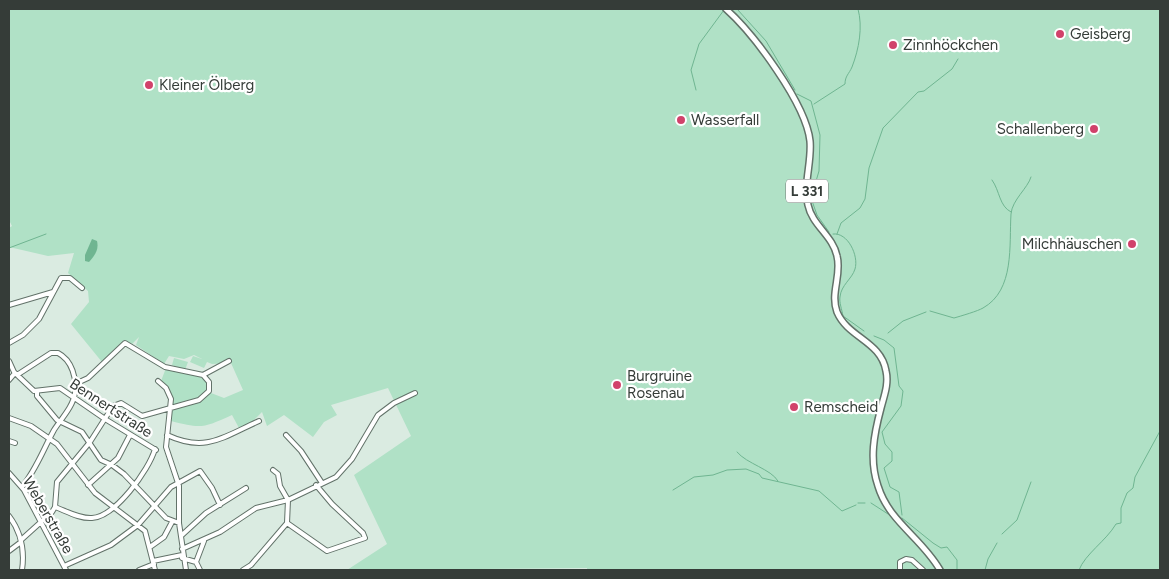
<svg xmlns="http://www.w3.org/2000/svg" width="1169" height="579" viewBox="0 0 1169 579" font-family="Figtree,sans-serif">
<style>
.green{fill:#b0e1c6}
.water{fill:#6fb591}
.lines{fill:none;stroke-linecap:round;stroke-linejoin:round}
.stream{stroke:#6fb591;stroke-width:1}
.minor-casing{stroke:#627269;stroke-width:6}
.major-casing{stroke:#627269;stroke-width:8}
.minor{stroke:#fff;stroke-width:4}
.major{stroke:#fff;stroke-width:5}
.poi-dot{fill:#d1426b;stroke:#fff;stroke-width:2}
.labels{text-anchor:middle;dominant-baseline:central;stroke-width:4.5;stroke-linejoin:round;paint-order:stroke}
.shield{fill:#fff;stroke:#727674;stroke-width:1}
.shield-label{font-size:14px;font-weight:bold;fill:#353c38}
.poi-label{font-size:15px;fill:#353c38;stroke:#fff;text-anchor:start}
.street-label{font-size:15px;fill:#353c38;stroke:#fff}
</style>
<rect width="100%" height="100%" fill="#daebe1"/>
<path class="green" d="M9 9H723C750 35 803 102 808 139 810 159 802 180 805 200 808 221 825 230 833 249 841 267 836 294 835 313 848 326 873 344 881 360 894 384 874 421 870 446 868 460 872 478 877 491 890 524 922 540 937 570H587V568L347 570 387 544 354 475 411 436 388 388 331 405 337 415 324 422 313 437 284 415 267 426 262 412 251 423 239 428 232 415C203 428 202 429 171 421 173 404 175 392 161 381L166 368 204 378 211 393 224 398 243 390 231 363 212 364 207 362 204 368 190 362 193 356 202 359 194 355 184 359 169 356 164 364 136 345 139 337 132 344 124 340 102 362 71 324 89 302 88 291 68 273 74 253 48 256 9 247V228L12 226 9 220Z
M728 9H1160V570H941L890 509 877 481 874 453 882 412 886 364 874 344 844 320 836 304 841 266 839 253 814 218 809 200 812 162 807 120 791 90Z
M174 358 188 362 185 370 172 365Z"/>
<path class="water" d="M92 239 97 241C99 250 95 255 89 262L85 261V255Z"/>
<g class="lines">
<path class="stream" d="M737 9 766 41 795 90
M696 90 691 70 699 44 724 10
M797 94 811 101 820 135 819 171 811 198 817 215 829 232
M814 104 845 84C845 76 849 74 852 67 859 49 863 27 858 9
M992 180C1000 191 999 206 1011 212
M833 234C848 232 859 256 855 269 852 279 841 285 840 297 839 302 842 310 843 316L864 331
M837 234 841 223 860 208 865 199 869 168 883 128 918 92 924 91 952 69 958 59
M9 248 46 234
M930 311 954 318C961 316 978 311 983 308 1015 290 1009 245 1011 214 1012 200 1028 188 1031 177
M888 333 903 321 926 312
M874 336 884 340 894 348 899 386 903 391 901 406 882 432 885 444 892 452V461L884 468 890 487 899 492 902 515
M737 452C747 464 771 469 778 481
M673 490 694 477 713 475 727 470 746 469 759 474 762 478 819 491 842 511 856 505
M858 503H865
M871 503 888 514
M902 518 933 543 941 548 947 547 957 560V570
M1002 534 1017 520 1031 482
M985 570 988 559 997 543
M1079 570C1085 554 1106 541 1116 524L1121 523V508L1127 493 1133 488 1135 477 1160 431"/>
<g class="minor-casing">
<path id="minor" d="M9 305 53 292
M9 343 23 335 39 319 61 278H70L82 288
M9 361 14 372 34 391 60 388 105 419 156 450
M17 375 51 353H58C72 360 77 379 75 393 73 407 61 419 54 430 43 450 36 470 22 487
M9 380 15 373
M158 381 166 388 171 399 166 447 179 486V523L186 570
M75 384 88 378 125 343 165 367 203 375 229 361
M37 391V396L57 420 82 432 101 460 112 465 124 474 166 518 179 523
M9 418 31 426 57 444 95 493 145 531 155 570
M167 435C206 453 223 437 259 421
M286 435 301 451 322 483
M9 441 15 443
M9 473 24 490 66 570
M88 485 118 458 130 435
M55 507C66 511 80 519 92 518 115 517 149 470 155 449
M9 516C21 532 25 550 22 570
M287 523 327 551 365 538 363 533 332 504 316 485
M182 535 206 513 246 488
M21 540 52 512 55 507 57 482 90 442 113 406 121 403 142 416 199 400 209 391V382L203 375
M150 547 164 537 172 522
M182 549 220 532 256 508 288 500 280 486 278 474 273 470
M9 551 21 542
M182 558 196 562 204 541
M153 561 182 555
M196 562 200 570
M64 566 111 545 138 525 171 487 200 471 212 488 220 505
M139 570 154 564
M243 570 251 565 287 523 288 500 336 477 352 459 378 415 394 403 415 393
M900 570V562L906 559 912 560 923 570"/>
</g>
<g class="major-casing">
<path id="major" d="M726 9C754 34 806 104 810 141 812 162 803 184 808 205 812 225 833 236 837 256 842 275 830 293 837 312 848 338 881 341 886 371 889 384 884 396 881 408 874 434 869 460 878 486 889 522 922 538 940 570"/>
</g>
<use href="#minor" class="minor"/>
<use href="#major" class="major"/>
</g>
<g class="poi-dot">
<circle cx="1060" cy="34" r="5"/>
<circle cx="893" cy="45" r="5"/>
<circle cx="149" cy="85" r="5"/>
<circle cx="681" cy="120" r="5"/>
<circle cx="1094" cy="129" r="5"/>
<circle cx="1132" cy="244" r="5"/>
<circle cx="617" cy="385" r="5"/>
<circle cx="794" cy="407" r="5"/>
</g>
<g class="labels">
<rect class="shield" x="786" y="179.5" width="42" height="23" rx="4"/>
<g class="shield-label">
<text x="807" y="191">L 331</text>
</g>
<g class="poi-label">
<text x="1070" y="34">Geisberg</text>
<text x="903" y="45">Zinnhöckchen</text>
<text x="159" y="85">Kleiner Ölberg</text>
<text x="691" y="120">Wasserfall</text>
<text x="1084" y="129" text-anchor="end">Schallenberg</text>
<text x="1122" y="244" text-anchor="end">Milchhäuschen</text>
<text x="627" y="376">Burgruine<tspan x="627" dy="17">Rosenau</tspan></text>
<text x="804" y="407">Remscheid</text>
</g>
<g class="street-label">
<text transform="translate(111 408) rotate(33)">Bennertstraße</text>
<text transform="translate(48 515) rotate(60)">Weberstraße</text>
</g>
</g>
<rect width="1169" height="579" fill="none" stroke="#353c38" stroke-width="20"/>
</svg>
